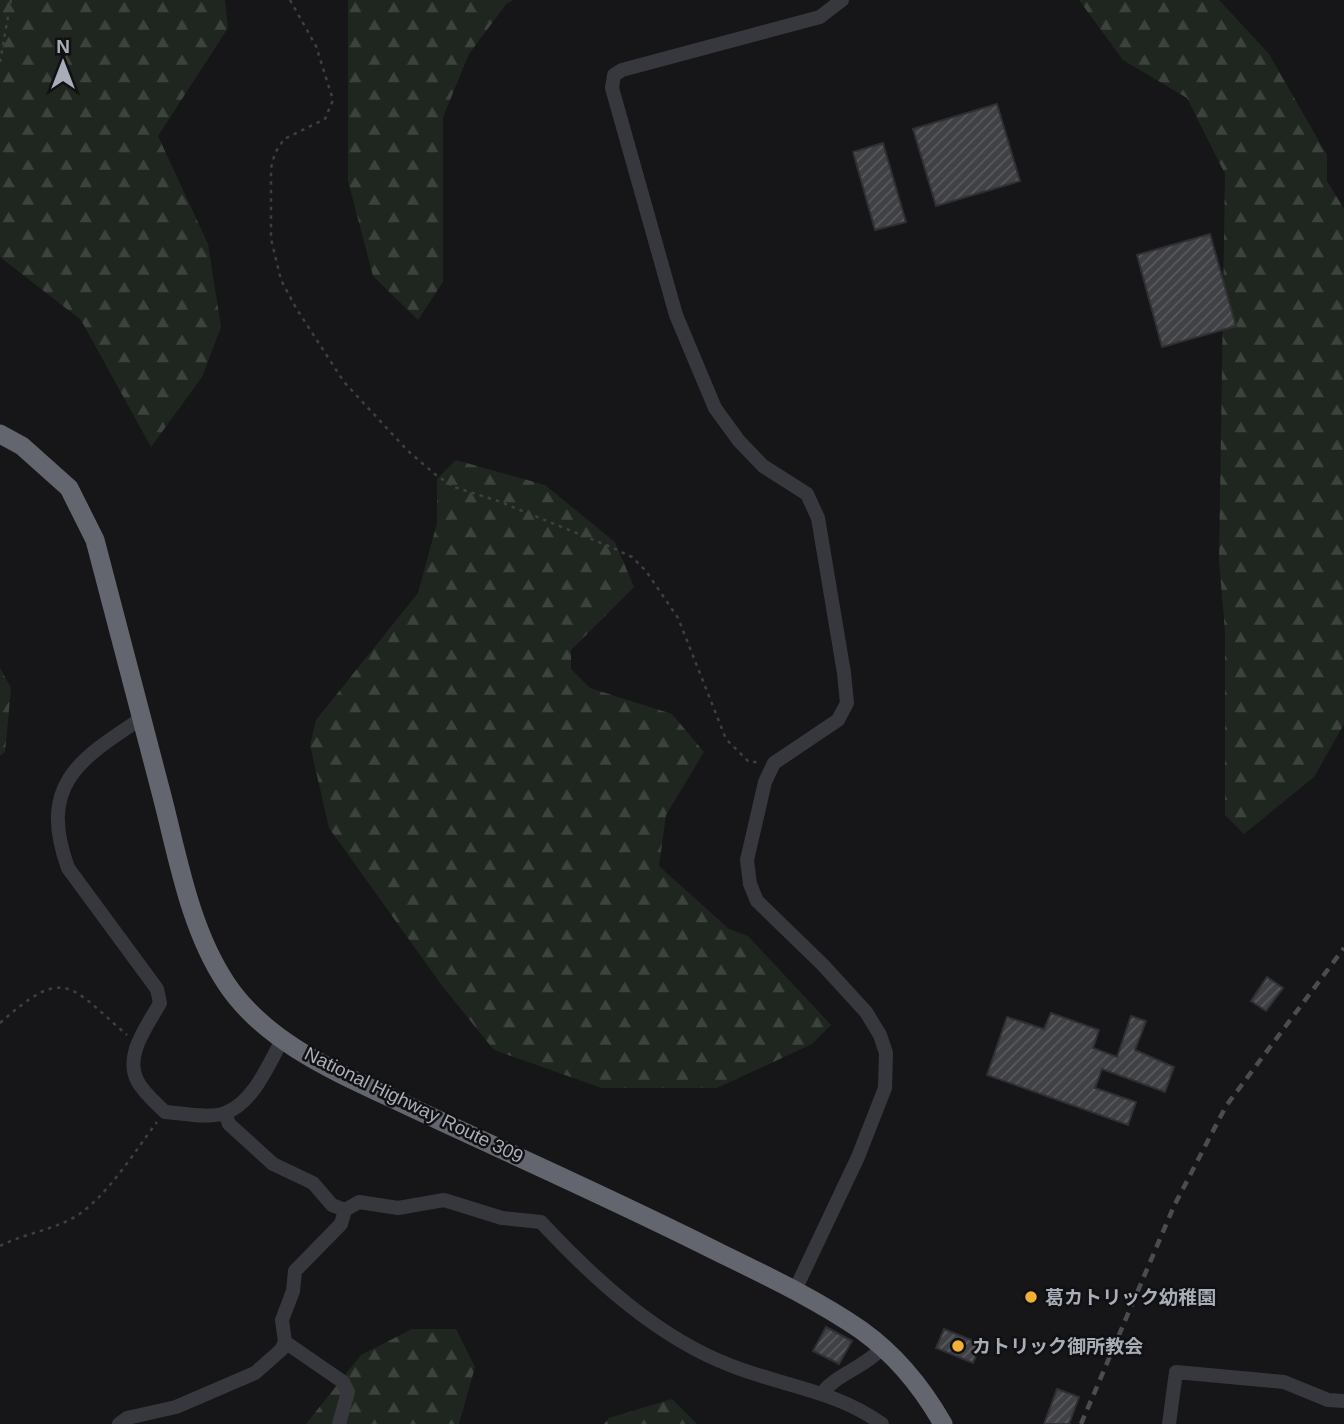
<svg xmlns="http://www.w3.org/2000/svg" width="1344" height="1424" viewBox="0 0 1344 1424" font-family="Arial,'Noto Sans JP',sans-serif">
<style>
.forest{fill:url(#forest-firs)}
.building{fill:url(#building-hatch);stroke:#303034;stroke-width:2}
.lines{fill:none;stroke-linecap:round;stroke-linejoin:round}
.path{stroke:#3d3f44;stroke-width:2.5;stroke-dasharray:3.5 5;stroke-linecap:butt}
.minor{stroke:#37383d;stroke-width:14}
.highway{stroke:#63666e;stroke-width:19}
.rail{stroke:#4a4c52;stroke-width:4.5;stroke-dasharray:9 7;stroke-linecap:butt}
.poi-dot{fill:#f2b134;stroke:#111113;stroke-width:2.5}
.labels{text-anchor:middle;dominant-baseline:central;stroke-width:5;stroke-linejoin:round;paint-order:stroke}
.street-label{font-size:19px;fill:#a8adb8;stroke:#111113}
.poi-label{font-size:19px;font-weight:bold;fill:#a8adb8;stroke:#111113;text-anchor:start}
</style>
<defs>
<pattern id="forest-firs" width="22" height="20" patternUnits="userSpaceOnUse" patternTransform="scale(1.75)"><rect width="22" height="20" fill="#1e261f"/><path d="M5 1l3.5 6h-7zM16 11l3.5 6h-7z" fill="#3c433d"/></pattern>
<pattern id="building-hatch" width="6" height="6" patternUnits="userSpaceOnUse" patternTransform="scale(1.75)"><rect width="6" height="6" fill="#404145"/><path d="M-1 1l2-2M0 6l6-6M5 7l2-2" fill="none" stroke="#595a5e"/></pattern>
</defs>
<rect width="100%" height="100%" fill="#161618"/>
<path class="forest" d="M0 0H225L228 28 158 136 208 244 221 327 202 377 151 447 81 320 0 257Z
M348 0H514L507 3 469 54 443 117V282L418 320 373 276 348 181Z
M1079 0H1219L1269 54 1327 155V181L1344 209V724L1314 777 1244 834 1225 815V631L1219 561 1225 174 1187 98 1123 60Z
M456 460 545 485 615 542 634 587 571 650V669L590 688 672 714 704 752 666 815 659 866 729 929 748 936 831 1025 812 1044 717 1088H602L494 1050 443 987 329 828 310 745 316 720 418 593 437 523V479Z
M0 668 11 688 5 752 0 756Z
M412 1329H456L475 1367 459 1424H306L361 1355Z
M672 1399 697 1424H604L609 1418Z"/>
<path class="building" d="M997 104 1020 181 936 206 913 129Z
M883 143 906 222 875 230 853 152Z
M1210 234 1236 326 1162 347 1137 255Z
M1267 977 1283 988 1266 1011 1251 1001Z
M1051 1013 1099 1030 1093 1048 1117 1057 1131 1016 1146 1021 1135 1050 1174 1067 1165 1092 1102 1069 1095 1088 1136 1102 1128 1125 987 1075 1007 1017 1044 1029Z
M826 1327 852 1341 839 1364 813 1351Z
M944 1329 981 1344 973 1363 936 1348Z
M1057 1389 1079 1397 1069 1424H1044Z"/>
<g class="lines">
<path class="path" d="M290 0 316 46 333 100 325 119 284 139 275 153 271 168V239L281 280 296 308 344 382 408 451 436 475 454 487 498 501 611 547 632 557 646 571 678 618 726 739 749 762H759
M0 62 11 0
M0 1023C65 965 69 985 127 1035
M0 1246C23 1234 48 1231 71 1219 103 1203 135 1151 157 1122"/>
<path class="minor" d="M142 718C78 760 38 785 68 868L157 989 160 1003C148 1025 123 1056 138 1082 144 1093 156 1103 165 1112 182 1113 208 1119 225 1113 253 1103 269 1064 282 1040
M225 1113 229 1124 273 1164 313 1183 332 1205 345 1210
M795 1290 858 1157 885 1088 886 1053 880 1035 866 1012 823 965 757 901 750 884 747 860 765 782 774 763 838 720 847 703 844 673 818 518 807 494 763 466 739 441 715 408 676 315 612 88 614 75 622 70 820 17 842 0
M285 1342 343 1382 348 1392 339 1424
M822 1393C838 1373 864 1368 882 1348
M119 1424 127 1418 176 1407 255 1373 281 1350 285 1342 282 1320 293 1291 295 1271 341 1224 345 1210 359 1202 398 1208 444 1200 502 1218 541 1222C594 1279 658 1338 732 1366 783 1386 837 1391 882 1424
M1169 1424 1176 1372 1284 1382 1328 1400 1344 1401"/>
<path class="highway" d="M0 434 22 446 69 488 95 540C117 625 140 710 162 796 178 858 190 929 226 983 266 1044 341 1074 404 1104 508 1153 613 1199 716 1251 765 1275 816 1299 861 1330 896 1355 922 1387 943 1424"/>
<path class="rail" d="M1081 1424 1174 1206 1226 1106 1344 948"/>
</g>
<g class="poi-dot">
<circle cx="1031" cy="1297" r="7"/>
<circle cx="958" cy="1346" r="7"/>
</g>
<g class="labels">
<g class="street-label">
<text transform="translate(414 1105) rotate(26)">National Highway Route 309</text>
</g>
<g class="poi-label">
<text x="1045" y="1297">葛カトリック幼稚園</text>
<text x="972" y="1346">カトリック御所教会</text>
</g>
</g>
<g transform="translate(63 63)" stroke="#111113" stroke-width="5" paint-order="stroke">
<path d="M0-5L12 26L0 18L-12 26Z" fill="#a8adb8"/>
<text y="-10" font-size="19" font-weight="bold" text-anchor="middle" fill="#a8adb8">N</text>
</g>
</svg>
